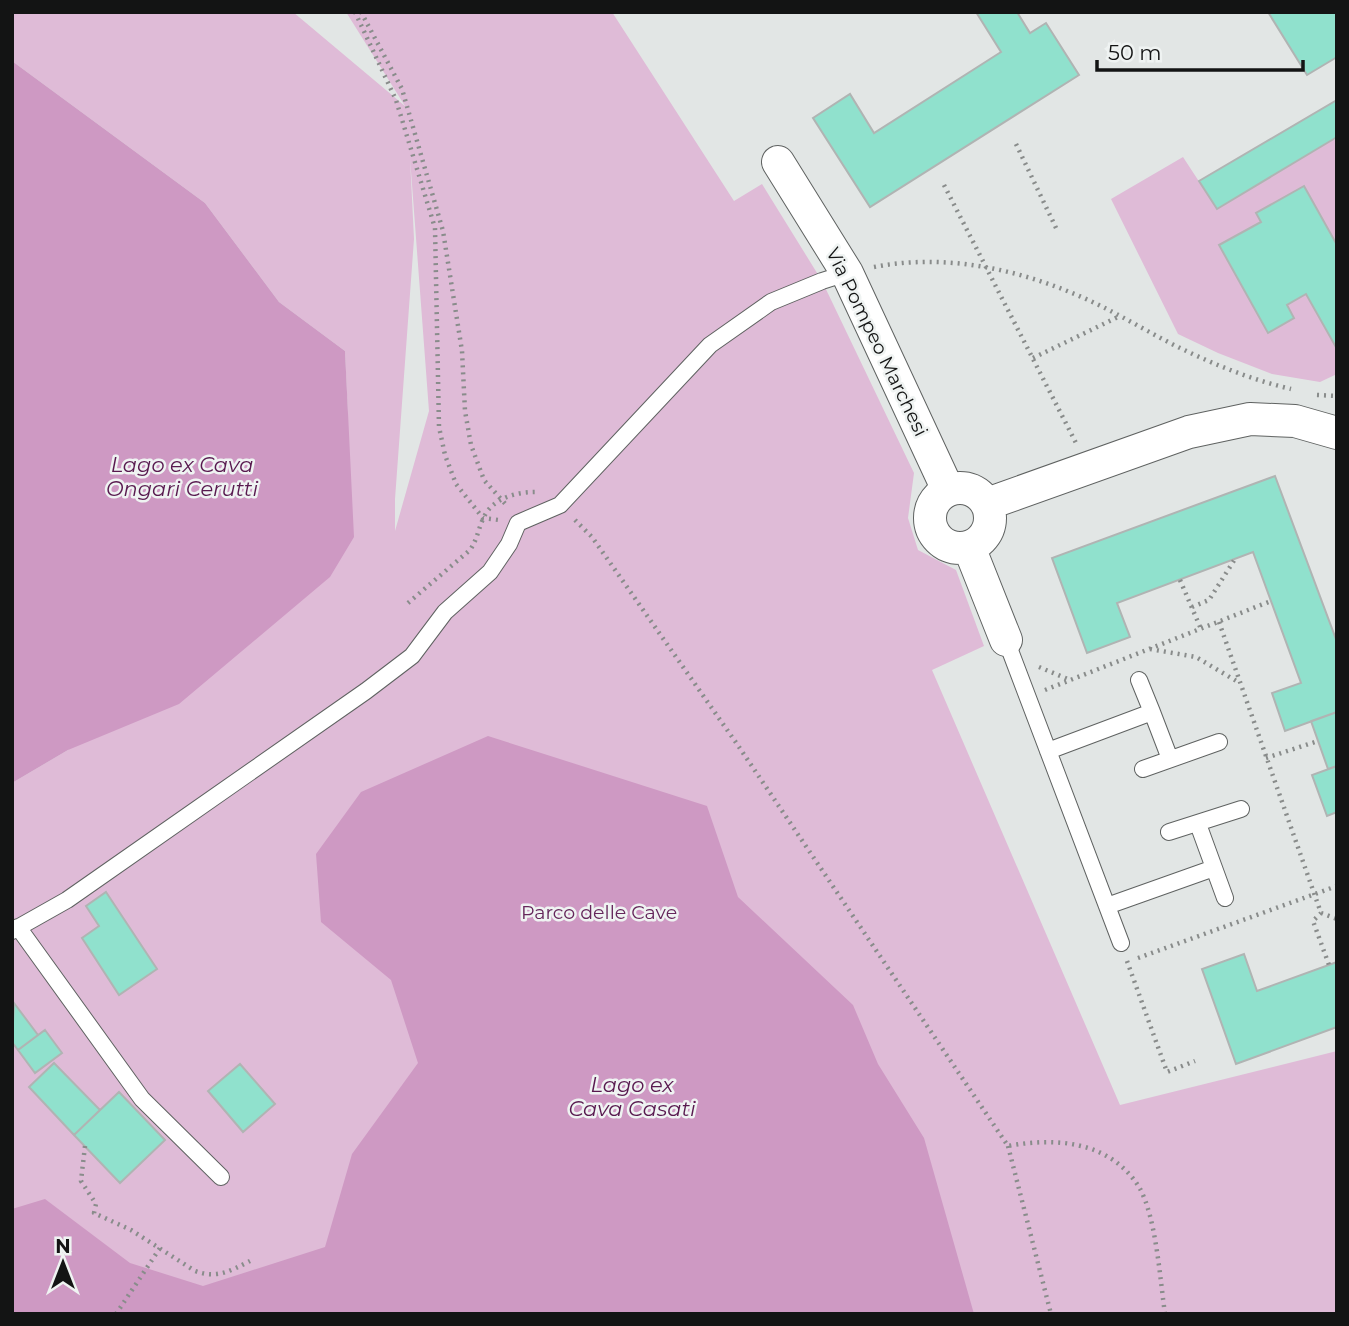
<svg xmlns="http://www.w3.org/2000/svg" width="1349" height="1326" viewBox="0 0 1349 1326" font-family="Montserrat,sans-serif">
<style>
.green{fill:#dfbbd7;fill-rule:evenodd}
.water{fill:#ce99c3}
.building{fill:#90e1cd;stroke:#b0b4b3;stroke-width:2}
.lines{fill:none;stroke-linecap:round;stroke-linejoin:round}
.lane-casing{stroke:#5f6261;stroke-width:18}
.street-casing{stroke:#5f6261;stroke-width:34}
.path{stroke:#898c8b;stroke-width:4.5;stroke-dasharray:2 5;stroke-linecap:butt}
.lane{stroke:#fff;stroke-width:16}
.street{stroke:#fff;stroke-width:32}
.labels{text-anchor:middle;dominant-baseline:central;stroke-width:5;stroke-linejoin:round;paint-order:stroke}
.street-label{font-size:19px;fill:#131414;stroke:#eff3f2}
.park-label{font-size:19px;fill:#65265b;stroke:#eff3f2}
.water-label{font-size:21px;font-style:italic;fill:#58194f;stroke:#eff3f2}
</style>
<rect width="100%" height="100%" fill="#e2e6e5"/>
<path class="green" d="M12 12H293L405 106 346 12H612L734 201 762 184 822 281 914 473 908 518 918 550 956 570 984 646 932 670 1120 1105 1337 1051V1314H12V783L68 750 348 415 345 351 279 302 205 203 12 61ZM410 158 429 411 395 531V499L414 239Z
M1334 139 1337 144V374L1320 382 1272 374 1218 353 1178 334 1111 199 1183 157 1217 209Z"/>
<path class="water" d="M12 61 205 203 279 302 345 351 354 537 330 577 179 704 68 750 12 783Z
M488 736 707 806 738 897 853 1005 878 1064 924 1138 974 1314H12V1209L45 1199 130 1263 203 1286 325 1247 352 1154 418 1063 391 980 321 922 316 854 361 792Z"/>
<path class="building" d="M976 12H1017L1030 33 1046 23 1079 75 870 207 813 118 850 94 874 133 1001 52Z
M1268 12H1337V57L1307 75Z
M1337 100V137L1217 209 1199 181Z
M1304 186 1337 245V349L1306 294 1287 305 1294 318 1268 333 1219 245 1261 222 1256 213Z
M1275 476 1337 642V712L1285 731 1272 693 1301 683 1253 552 1117 603 1130 637 1087 653 1052 558Z
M1337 712V766L1328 769 1311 721Z
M1337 766V812L1327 816 1312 775Z
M106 892 157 969 119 995 82 938 99 926 86 906Z
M1244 954 1257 991 1337 962V1027L1236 1064 1202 969Z
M14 1003 38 1035 18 1050 12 1042Z
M45 1030 62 1053 35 1073 18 1050Z
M54 1063 100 1110 74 1135 29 1087Z
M240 1064 275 1104 243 1132 208 1091Z
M119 1092 165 1140 120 1183 74 1135Z"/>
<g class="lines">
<g class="lane-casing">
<path id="lane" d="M1006 640 1121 943
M1139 680 1152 712
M1048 751 1152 712 1170 759
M1143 769 1219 742
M1198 824 1225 898
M1169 832 1241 809
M1107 906 1214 868
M18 927 142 1099 221 1177
M12 931 67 900 366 691 412 656 445 612 490 572 509 544 518 523 560 505 710 345 771 302 822 281 847 273"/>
</g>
<g class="street-casing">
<path id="street" d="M778 162 847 273 948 490
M930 518a30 30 0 1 1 60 0a30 30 0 1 1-60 0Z
M987 504 1189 432 1250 419 1295 421 1337 433
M969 547 1006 640"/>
</g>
<path class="path" d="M355 12 396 100 435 228 439 427 445 455 456 484 483 518 499 520
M361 12 402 89 443 231 462 351 465 411 471 445 484 480 508 507
M1016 144 1057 230
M944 185 1076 443
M874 267C940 254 1010 267 1072 293 1107 307 1139 327 1172 344 1210 363 1249 379 1291 389
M1033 358 1120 316
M1317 395 1337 396
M575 520 592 537 737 744 1008 1146C1056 1137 1110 1141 1139 1187 1156 1216 1160 1279 1165 1314
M1180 580 1201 629
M408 603 470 550C477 540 478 530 483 519 491 499 515 492 535 492
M1192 607 1209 600 1235 559
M1219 622 1321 913 1313 921 1329 965
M1150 649 1196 657 1238 682
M1039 667 1070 680
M1045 690 1271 601
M1266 758 1318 741
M1321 913 1337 919
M1138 958 1337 886
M1127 961 1167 1072 1195 1061
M85 1146 81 1181 96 1204 94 1213 131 1230 195 1271C217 1279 230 1271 250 1261
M1008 1146 1051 1314
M116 1314 160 1248"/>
<use href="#lane" class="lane"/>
<use href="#street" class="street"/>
</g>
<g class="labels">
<g class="street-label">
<text transform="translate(877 342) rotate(64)">Via Pompeo Marchesi</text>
</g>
<g class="park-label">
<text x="599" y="912">Parco delle Cave</text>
</g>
<g class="water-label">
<text x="182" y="464">Lago ex Cava<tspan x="182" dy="24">Ongari Cerutti</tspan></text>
<text x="632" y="1084">Lago ex<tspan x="632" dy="24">Cava Casati</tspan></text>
</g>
</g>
<rect width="1349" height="1326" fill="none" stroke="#131414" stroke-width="28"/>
<g transform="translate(63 1263)" stroke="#eff3f2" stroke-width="5" paint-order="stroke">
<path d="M0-5L12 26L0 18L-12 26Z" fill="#131414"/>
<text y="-10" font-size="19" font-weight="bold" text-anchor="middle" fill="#131414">N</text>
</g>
<path d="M1097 60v10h206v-10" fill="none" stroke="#131414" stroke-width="3.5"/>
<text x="1108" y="60" font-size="21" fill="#131414" stroke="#eff3f2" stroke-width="5" paint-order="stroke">50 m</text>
</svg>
